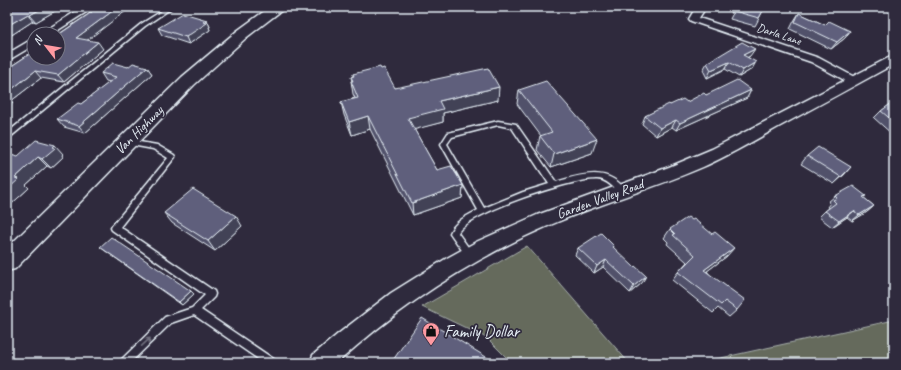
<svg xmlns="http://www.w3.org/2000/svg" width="901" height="370" viewBox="0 0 901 370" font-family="Caveat,sans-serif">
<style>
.green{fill:#656a5c;stroke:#a6aeaa}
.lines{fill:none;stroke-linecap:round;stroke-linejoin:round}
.service-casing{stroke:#e8f1f8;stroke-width:3}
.minor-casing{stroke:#e8f1f8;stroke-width:3}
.tertiary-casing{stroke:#e8f1f8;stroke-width:3}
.secondary-casing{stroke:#e8f1f8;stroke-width:3}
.service{fill:#2f2a3d;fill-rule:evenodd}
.minor{fill:#2f2a3d;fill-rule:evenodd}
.tertiary{fill:#2f2a3d;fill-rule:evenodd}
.secondary{fill:#2f2a3d;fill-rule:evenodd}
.wall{fill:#51516b;stroke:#e8f1f8}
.shaded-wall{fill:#424257;stroke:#e8f1f8}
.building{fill:#5e5e7c;stroke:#e8f1f8}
.oneway{stroke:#70707e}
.labels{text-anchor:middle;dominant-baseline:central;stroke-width:3.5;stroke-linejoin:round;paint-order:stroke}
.far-street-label{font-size:12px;fill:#e8f1f8;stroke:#2f2a3d}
.street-label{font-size:14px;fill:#e8f1f8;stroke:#2f2a3d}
.near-poi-label{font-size:17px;fill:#e8f1f8;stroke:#2f2a3d;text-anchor:start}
</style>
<rect width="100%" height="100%" fill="#2f2a3d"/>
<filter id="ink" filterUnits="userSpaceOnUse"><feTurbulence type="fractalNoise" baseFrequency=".025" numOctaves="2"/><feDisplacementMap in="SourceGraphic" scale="8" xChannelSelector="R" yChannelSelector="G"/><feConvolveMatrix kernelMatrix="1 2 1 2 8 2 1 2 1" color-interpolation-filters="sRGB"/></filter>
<g filter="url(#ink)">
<path class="green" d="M527 246 629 363H512L487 338 422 307Z
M894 320V363H698Z"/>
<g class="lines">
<g class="service-casing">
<path id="service" d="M168 7H173L145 26 9 138H7V133L141 24Z
M498 121 516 124 556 182C580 175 608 165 626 191L624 193H620C613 187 606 179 597 179 574 178 466 213 458 233L473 254 472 256 469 257 466 256 450 233C455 221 467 216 478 210L441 144 448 133ZM498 125 512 128 549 184 523 192 484 208 447 144 452 137Z
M126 140H128L157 145 174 155 175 157 120 227 214 291 215 294 214 297 201 310 275 360 277 363H264L194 315 171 323 130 363H119L121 360 165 317 192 308 205 295 112 230 111 228 112 226 168 158 153 149 126 144 125 142Z"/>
</g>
<g class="minor-casing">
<path id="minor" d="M83 7H94L52 34H40Z
M696 7H706L699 18 819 58 858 79 859 81 858 83H850L811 62 691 21 689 19Z
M34 38V45L7 61V54Z"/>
</g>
<g class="tertiary-casing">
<path id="tertiary" d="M894 55V64C856 85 819 105 782 125 755 140 730 155 703 167 652 189 598 204 548 226 470 260 400 306 337 363H310L313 355 338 334 391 293 447 258 476 242 537 215 669 167 712 149Z"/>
</g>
<g class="secondary-casing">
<path id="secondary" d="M270 7H286L247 37 194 85 15 269 7 271V248L182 77 237 31Z"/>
</g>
<use href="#service" class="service"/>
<use href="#minor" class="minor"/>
<use href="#tertiary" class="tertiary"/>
<use href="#secondary" class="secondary"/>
</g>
<path class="wall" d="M10 7H62L36 22 33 21 7 38V9Z
M131 7 87 40 103 49 64 82 41 78 11 101 13 103 7 107V69L90 13 89 11Z
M733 7H765L755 26 730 19 733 13H730Z
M799 13 825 25 850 31 845 38 831 49 790 29 794 21Z
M207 20 210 27H209L210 30 189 44 162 35 158 28Z
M750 56 748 57 752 69 739 77 725 69 707 78 703 70 707 63Z
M128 67H147L152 74 85 133 64 127 57 119 81 104 110 82 106 81 101 73Z
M353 74 395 88 498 100 443 113V122L414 129 437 170 463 185 462 198 413 215 370 129 352 135 344 115 341 102 355 98 353 94 351 81H352L351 77 353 76Z
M519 90 592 153 551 167 537 150 540 136H541L517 104Z
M751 90 747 98 676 130 672 127 656 136 642 124 645 116 670 105 687 102 706 95Z
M894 102V134L893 135 874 118 881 111Z
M63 154 62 155 63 157 51 168 47 166 26 185 29 188 7 208 18 156Z
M807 156 851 167 834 184 801 164Z
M835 196 864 198 874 206 867 212 852 221 847 217 832 227 819 217 825 211 829 208 827 207 830 203 828 202Z
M164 213 242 226 215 251 172 223Z
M670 229 727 256 707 271 737 310 729 317 718 308 713 313 672 280 678 272 687 262 667 244 668 242 664 238Z
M614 246 613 248 642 283 630 293 603 267 594 273 575 255 578 248Z
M100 247 191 291 194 294 182 305 104 250Z"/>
<path class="shaded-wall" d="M44 7H62L36 22 30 15Z
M118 7H131L81 45 76 38Z
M28 14 33 21 7 38V26Z
M207 20 210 27H209L210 30 189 44 186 37Z
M850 31 845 38 831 49 837 42Z
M98 42 103 49 64 82 58 75Z
M755 49 750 56 739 62 743 55Z
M729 62 725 69 707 78 711 70Z
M756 62 752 69 739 77 743 70Z
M147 67 152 74 85 133 79 126Z
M35 71 41 78 11 101 13 103 7 107V93Z
M499 87 498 100 443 113V122L409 131 408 118 439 101Z
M751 90 747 98 676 130 680 123Z
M368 116 370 129 352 135 349 122Z
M676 120 672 127 656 136 660 128Z
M597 139 592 153 551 167 554 154Z
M55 145 63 154 62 155 63 157 51 168 42 159Z
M38 157 47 166 26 185 29 188 7 208V190L15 178Z
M851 167 844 175 834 184Z
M463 185 462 198 413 215 412 203Z
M874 206 867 212 852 221 859 215Z
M854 211 847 217 832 227 839 221Z
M236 216 242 226 215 251 208 241Z
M734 248 727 256 698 278 704 270Z
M606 260 603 267 594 273 597 266Z
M646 276 642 283 630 293 634 286Z
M191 291 194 294 182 305 179 302Z"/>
<path class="building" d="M10 7H44L30 15 28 14 7 26V9Z
M97 7H118L76 38 98 42 58 75 35 71 7 93V69L34 51V58H58V35L92 12 89 11Z
M736 7H765L759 18 734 11Z
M183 13 207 20 203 22 207 23 186 37 158 28Z
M799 13 825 25 829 21 850 31 837 42 795 22Z
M742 42 755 49 743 55 756 62 743 70 729 62 711 70 707 63Z
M113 63 128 67 133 63 147 67 79 126 57 119 78 103 81 104 116 77 101 73Z
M380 67 381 69 384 68 395 88 488 68 499 87 439 101 443 109 408 118 437 170 451 166 463 185 412 203 368 116 349 122 341 102 358 98 351 81H353L351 77 354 76 353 74Z
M737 80 751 90 680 123 676 120 660 128 645 116 669 104 670 105 683 99 687 102 704 93 706 95Z
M546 81 597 139 554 154 540 136 552 132 519 90Z
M893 102H894V122L881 111Z
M36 140 55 145 53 147 55 148 42 159 38 157 15 178 19 179 7 190V153L18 156Z
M818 147 851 167 841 177 807 156Z
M853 186 866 196 863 197 874 206 859 215 854 211 839 221 825 211 836 203 833 200 837 198 835 196Z
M193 189 236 216 208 241 164 213Z
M688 217 692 220 694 219 712 234 715 232 734 248 704 270 745 300 737 310 725 301 721 305 678 272 695 255 673 235 675 234 670 229Z
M601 233 614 246 613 247 634 267 635 266 646 276 634 286 606 260 597 266 578 248Z
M111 237 191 291 179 302 100 247Z
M422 318 496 363H391Z"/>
<defs><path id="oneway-shaft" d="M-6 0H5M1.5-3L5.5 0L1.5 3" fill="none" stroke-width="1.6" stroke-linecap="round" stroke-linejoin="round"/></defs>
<use class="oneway" href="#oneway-shaft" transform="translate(146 342) rotate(-43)"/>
</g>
<defs>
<g id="shop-pin" transform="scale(0.9)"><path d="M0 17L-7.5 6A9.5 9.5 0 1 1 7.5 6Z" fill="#ff9aa2" stroke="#2f2a3d"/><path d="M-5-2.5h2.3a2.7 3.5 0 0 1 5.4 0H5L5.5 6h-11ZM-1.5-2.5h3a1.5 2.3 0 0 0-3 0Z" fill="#111"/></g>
</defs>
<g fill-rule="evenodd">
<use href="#shop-pin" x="431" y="331"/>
</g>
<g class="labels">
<g class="far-street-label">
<text transform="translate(779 34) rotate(18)">Darla Lane</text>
</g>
<g class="street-label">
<text transform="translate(139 130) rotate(-45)">Van Highway</text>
<text transform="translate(600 199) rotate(-20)">Garden Valley Road</text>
</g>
<g class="near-poi-label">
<text x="444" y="331">Family Dollar</text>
</g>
</g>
<rect width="901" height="370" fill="none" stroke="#2f2a3d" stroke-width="24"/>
<rect x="12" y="12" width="877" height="346" fill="none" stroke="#e8f1f8" stroke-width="1.5" filter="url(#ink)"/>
<g transform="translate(46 46) rotate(301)"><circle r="19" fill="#2f2a3d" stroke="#797a88"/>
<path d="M0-3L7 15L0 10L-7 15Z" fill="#ff9aa2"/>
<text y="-6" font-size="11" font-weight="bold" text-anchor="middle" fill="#e8f1f8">N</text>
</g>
</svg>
